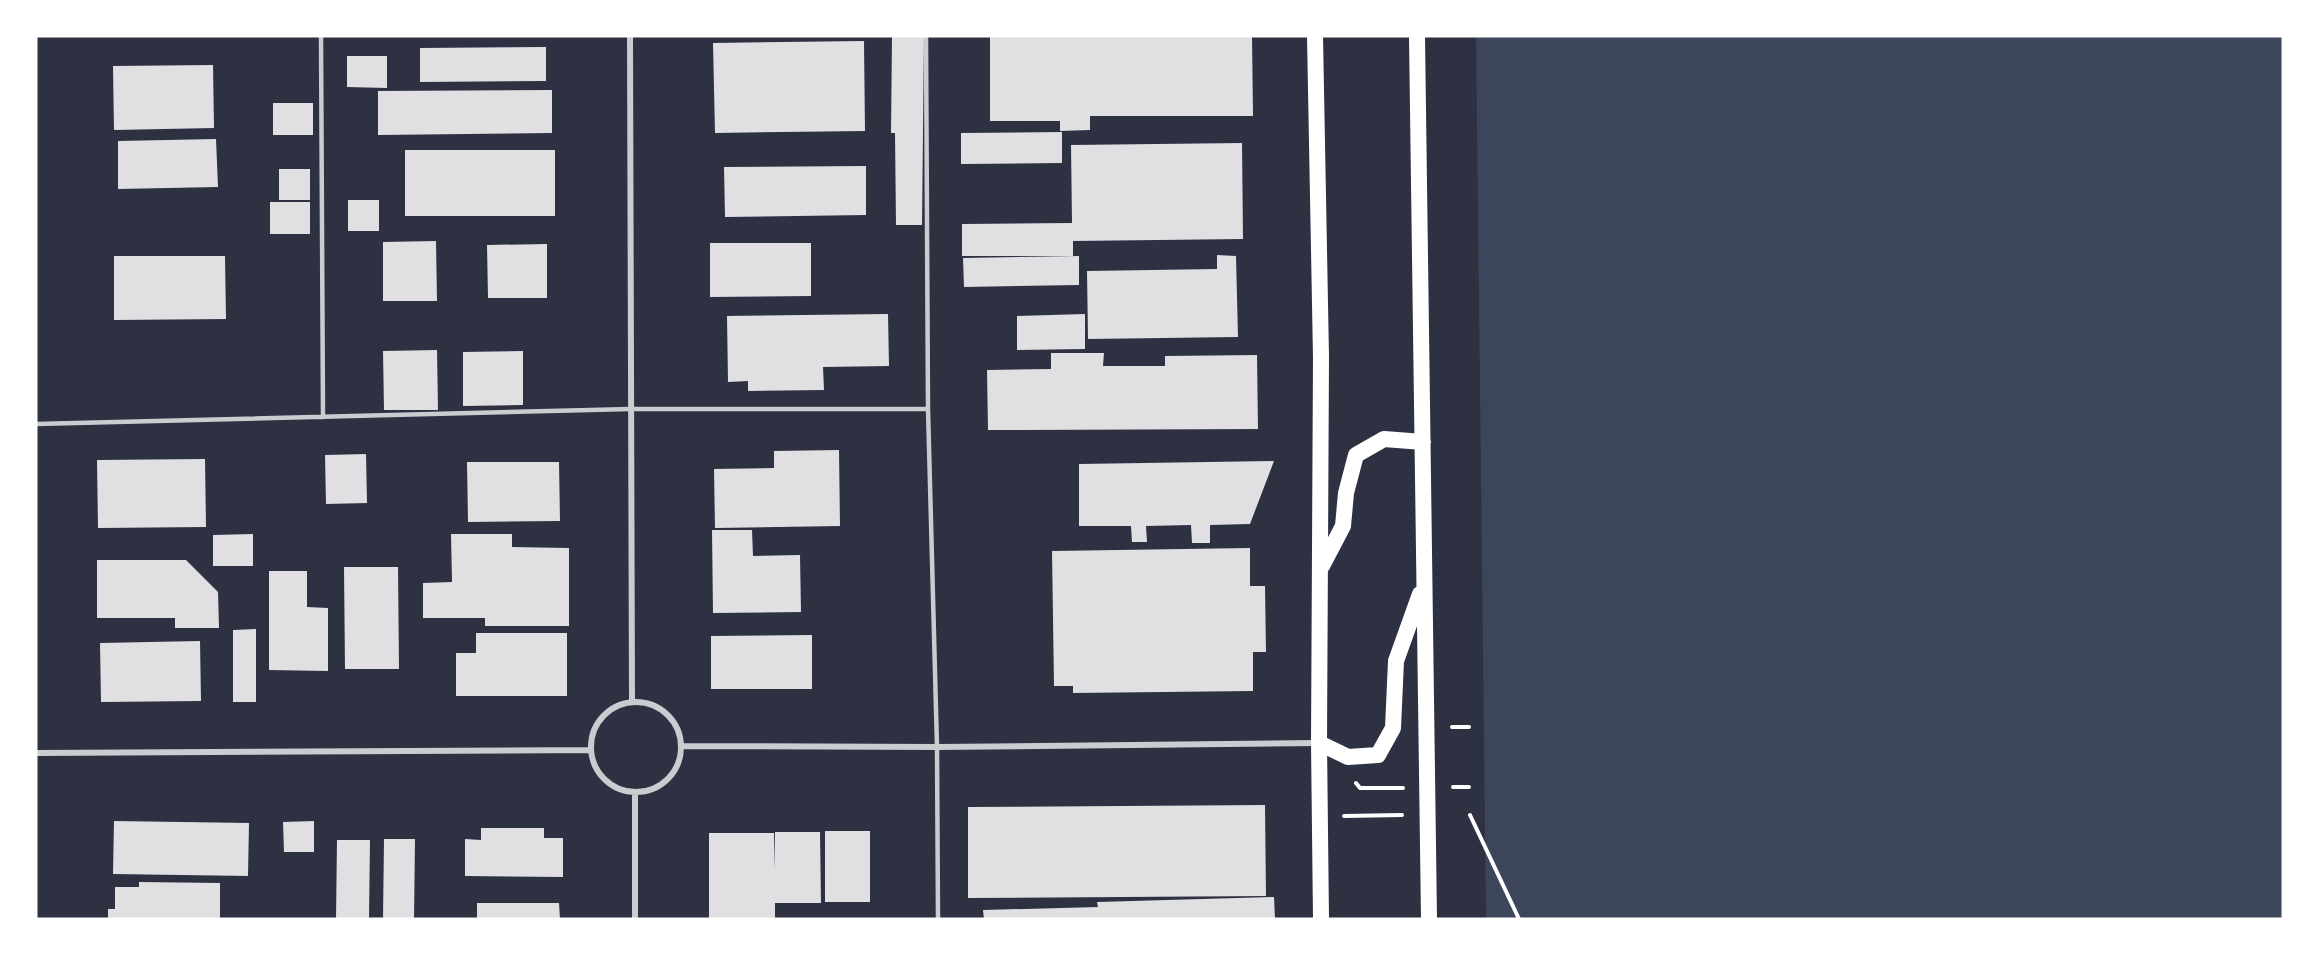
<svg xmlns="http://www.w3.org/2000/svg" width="2319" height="955" viewBox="0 0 2319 955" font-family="'Source Serif 4',serif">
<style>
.green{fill:#3c4559}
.building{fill:#e0e0e3}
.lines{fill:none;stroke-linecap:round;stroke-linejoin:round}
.path{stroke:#fff;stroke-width:4}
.service{stroke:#caccd0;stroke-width:4.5}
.minor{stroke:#caccd0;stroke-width:6}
.trunk{stroke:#fff;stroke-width:16}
</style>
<rect width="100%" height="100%" fill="#2d3142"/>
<path class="green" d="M1476 36H2283V919H1486Z"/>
<path class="building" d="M892 36H924L922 225H896L895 133H891Z
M990 36H1252L1253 116H1090V130L1060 131V121H990Z
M864 41 865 131 715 133 713 43Z
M546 47V81L420 82V48Z
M347 56H387V88L347 87Z
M213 65 214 128 114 130 113 66Z
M552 90V133L378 135V91Z
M273 103H313V135H273Z
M1062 132V163L961 164V133Z
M216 139 218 187 118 189V141Z
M1242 143 1243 239 1073 241V256H962V224L1072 223 1071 145Z
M405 150H555V216H405Z
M866 166V215L725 217 724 167Z
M279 169H310V200H279Z
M348 200H379V231H348Z
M270 202H310V234H270Z
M436 241 437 301H383V242Z
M710 243H811V296L710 297Z
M547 244V298H488L487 245Z
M1217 255 1236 256 1238 337 1088 339 1087 271 1217 269Z
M114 256H225L226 319 114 320Z
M1079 256V285L964 287 963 258Z
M888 314 889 366 823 367 824 390 748 391V381L728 382 727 316Z
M1085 314V349L1017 350V316Z
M437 350 438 410H384L383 351Z
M523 351V405L463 406V352Z
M1051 353H1104L1103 366H1165V356L1257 355 1258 429 988 430 987 370 1051 369Z
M839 450 840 526 715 528 714 469 774 468V451Z
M366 454 367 503 326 504 325 455Z
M205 459 206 527 98 528 97 460Z
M1274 461 1250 524 1210 525V543H1192L1191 525 1146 526 1147 542H1132L1131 526H1079V464Z
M467 462H559L560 521 468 522Z
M712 530H752L753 556 800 555 801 612 713 613Z
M253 534V566H213V535Z
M451 534H512V547L569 548V626H485V618H423V583L452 582Z
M1250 548V586H1265L1266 652H1253V691L1073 693V686H1054L1052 551Z
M97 560H186L218 592 219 628H175V618H97Z
M344 567H398L399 669H345Z
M269 571H307V607L328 608V671L269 670Z
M256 629V702H233V630Z
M476 633H567V696H456V653H476Z
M812 635V689H711V636Z
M200 641 201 701 101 702 100 643Z
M1265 805 1266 896 968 898V807Z
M114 821 249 823 248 876 113 874Z
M314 821V852H284L283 822Z
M481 828H544V838H563V877L465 876V839L481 840Z
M825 831H870V902H825Z
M775 832H820L821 903H775V919H709V833H774L775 870Z
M384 839H415L414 919H383Z
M337 840H370L369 919H336Z
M139 882 220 883V919H108V909H115V887H139Z
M1274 897 1275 919H984L983 910 1098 907 1097 902Z
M477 903H559L560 919H477Z"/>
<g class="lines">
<path class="path" d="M1452 727H1469
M1356 783 1360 788H1403
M1453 787H1469
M1470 815 1519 919
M1344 816 1402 815"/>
<path class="service" d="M321 36 323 417
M926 36 928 409 937 747 938 919
M36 424 631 409H928"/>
<path class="minor" d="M630 36 632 702
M591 747a45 45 0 1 1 90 0a45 45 0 1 1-90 0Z
M682 746 937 747 1318 743
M36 753 591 750
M635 919V794"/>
<path class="trunk" d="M1315 36 1321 357 1319 743 1321 919
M1417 36 1429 919
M1322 566 1343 526 1346 493 1356 455 1384 439 1423 442
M1319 743 1348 757 1378 755 1393 728 1396 661 1420 594"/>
</g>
<rect width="2319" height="955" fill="none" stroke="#ffffff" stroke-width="75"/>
</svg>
